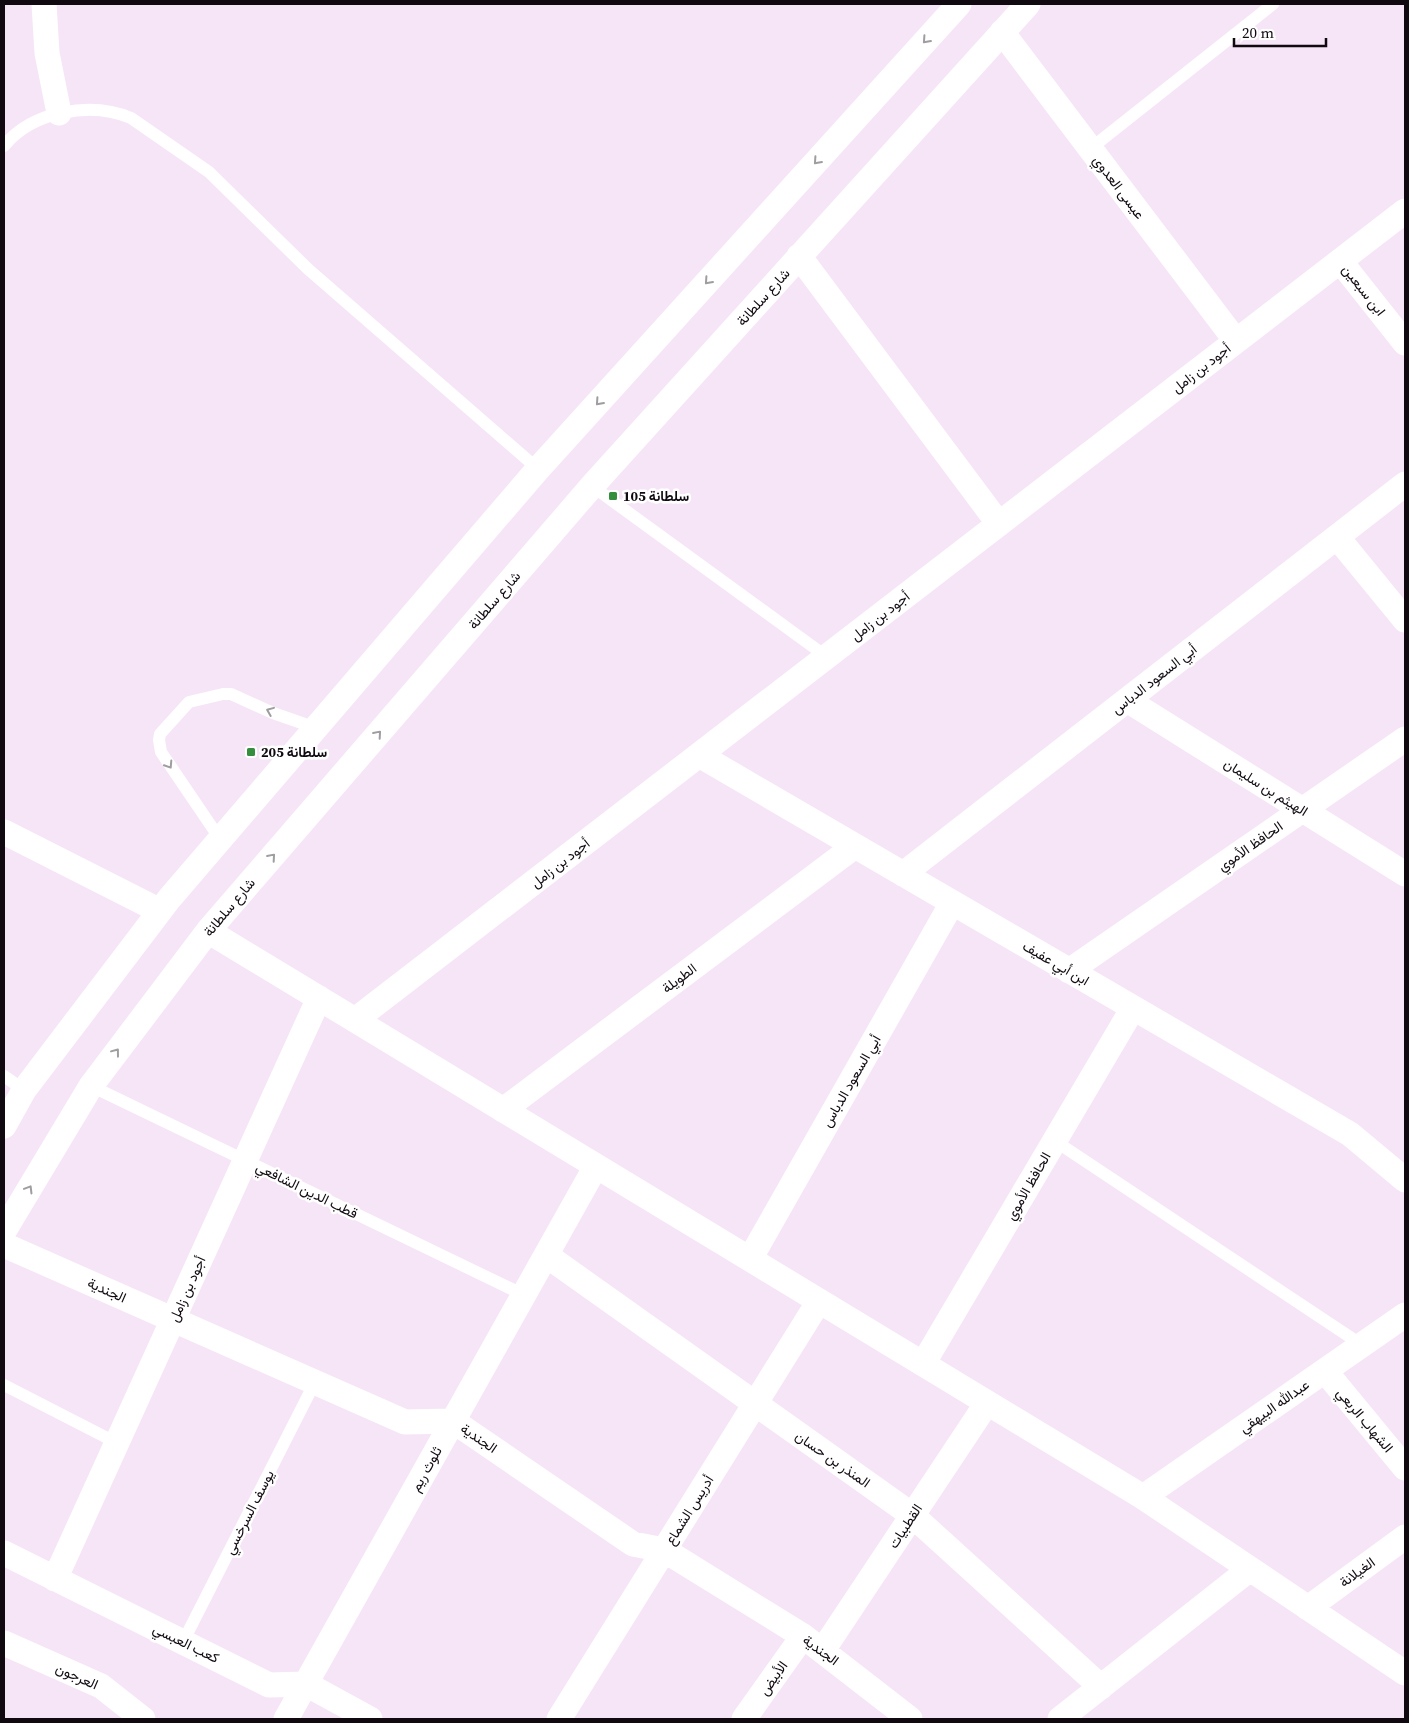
<svg xmlns="http://www.w3.org/2000/svg" width="1409" height="1723" viewBox="0 0 1409 1723" font-family="'Source Serif 4',Vazirmatn,serif">
<style>
.lines{fill:none;stroke-linecap:round;stroke-linejoin:round}
.service{stroke:#fff;stroke-width:12}
.minor{stroke:#fff;stroke-width:25}
.oneway{stroke:#9f9d9f}
.poi-dot{fill:#348e3e;stroke:#fff;stroke-width:2}
.labels{text-anchor:middle;dominant-baseline:central;stroke-width:5;stroke-linejoin:round;paint-order:stroke}
.street-label{font-size:14px;fill:#100a10;stroke:#fff}
.poi-label{font-size:14px;font-weight:bold;fill:#100a10;stroke:#fff;text-anchor:start}
</style>
<rect width="100%" height="100%" fill="#f6e5f7"/>
<g class="lines">
<path class="service" d="M4 146C32 111 91 101 131 118L209 172 308 269 538 469
M1090 149 1273 4
M592 486 827 657
M220 839 161 752 159 740 160 734 189 702 223 694H231L273 713 316 728
M4 1076 24 1090
M91 1086 524 1295
M1055 1141 1362 1345
M4 1385 117 1443
M183 1642 315 1382"/>
<path class="minor" d="M44 4 47 53 59 113
M1002 32 1236 341
M799 256 999 524
M1340 261 1405 343
M1337 537 1405 620
M1127 700 1405 874
M699 755 1350 1134 1405 1180
M4 832 160 911
M903 874 1405 484
M208 931 1143 1497 1405 1673
M1069 971 1405 739
M355 1020 1405 211
M503 1110 855 846
M4 1126 24 1090 169 899 538 469 959 4
M4 1231 91 1086 208 931 592 486 1028 4
M4 1245 405 1422 453 1421 633 1544 664 1550 803 1636 910 1719
M546 1255 912 1515 1101 1687
M750 1259 952 903
M923 1364 1133 1008
M1325 1371 1405 1468
M1143 1497 1405 1315
M4 1553 269 1685 306 1684 370 1719
M55 1579 319 998
M1308 1608 1405 1537
M4 1643 101 1686 143 1719
M823 1650 987 1403
M286 1719 596 1166
M559 1719 819 1301
M744 1719 803 1636
M1060 1719 1250 1569"/>
</g>
<defs><path id="oneway-chevron" d="M-2-3.5L2.5 0L-2 3.5" fill="none" stroke-width="1.6" stroke-linecap="round" stroke-linejoin="round" transform="scale(1.25)"/></defs>
<g class="oneway">
<use href="#oneway-chevron" transform="translate(926 40) rotate(132)"/>
<use href="#oneway-chevron" transform="translate(817 161) rotate(132)"/>
<use href="#oneway-chevron" transform="translate(708 281) rotate(132)"/>
<use href="#oneway-chevron" transform="translate(599 402) rotate(132)"/>
<use href="#oneway-chevron" transform="translate(270 711) rotate(-158)"/>
<use href="#oneway-chevron" transform="translate(378 734) rotate(-49)"/>
<use href="#oneway-chevron" transform="translate(169 765) rotate(57)"/>
<use href="#oneway-chevron" transform="translate(272 857) rotate(-49)"/>
<use href="#oneway-chevron" transform="translate(116 1052) rotate(-53)"/>
<use href="#oneway-chevron" transform="translate(29 1189) rotate(-59)"/>
</g>
<g class="poi-dot">
<rect x="608" y="491" width="10" height="10" rx="2.5"/>
<rect x="246" y="747" width="10" height="10" rx="2.5"/>
</g>
<g class="labels">
<g class="street-label">
<text transform="translate(1119 187) rotate(53)">عيسى العدوي</text>
<text transform="translate(1364 290) rotate(52)">ابن سبعين</text>
<text transform="translate(763 297) rotate(-48)">شارع سلطانة</text>
<text transform="translate(1201 368) rotate(-38)">أجود بن زامل</text>
<text transform="translate(494 600) rotate(-49)">شارع سلطانة</text>
<text transform="translate(880 616) rotate(-38)">أجود بن زامل</text>
<text transform="translate(1154 679) rotate(-38)">أبي السعود الدباس</text>
<text transform="translate(1266 787) rotate(32)">الهيثم بن سليمان</text>
<text transform="translate(1250 846) rotate(-35)">الحافظ الأموي</text>
<text transform="translate(560 863) rotate(-38)">أجود بن زامل</text>
<text transform="translate(229 907) rotate(-50)">شارع سلطانة</text>
<text transform="translate(1056 963) rotate(30)">ابن أبي عفيف</text>
<text transform="translate(679 978) rotate(-37)">الطويلة</text>
<text transform="translate(851 1081) rotate(-60)">أبي السعود الدباس</text>
<text transform="translate(1028 1186) rotate(-60)">الحافظ الأموي</text>
<text transform="translate(307 1190) rotate(26)">قطب الدين الشافعي</text>
<text transform="translate(187 1289) rotate(-66)">أجود بن زامل</text>
<text transform="translate(107 1290) rotate(24)">الجندية</text>
<text transform="translate(1274 1406) rotate(-35)">عبدالله البيهقي</text>
<text transform="translate(1365 1420) rotate(50)">الشهاب الربعي</text>
<text transform="translate(479 1438) rotate(34)">الجندية</text>
<text transform="translate(833 1459) rotate(35)">المنذر بن حسان</text>
<text transform="translate(426 1469) rotate(-61)">ثلوث ريم</text>
<text transform="translate(689 1510) rotate(-58)">أدريس الشماع</text>
<text transform="translate(249 1512) rotate(-63)">يوسف السرخسي</text>
<text transform="translate(905 1526) rotate(-57)">القطبيات</text>
<text transform="translate(1357 1572) rotate(-36)">الغيلانة</text>
<text transform="translate(186 1643) rotate(26)">كعب العبسي</text>
<text transform="translate(821 1650) rotate(36)">الجندية</text>
<text transform="translate(77 1676) rotate(24)">العرجون</text>
<text transform="translate(773 1678) rotate(-55)">الأبيض</text>
</g>
<g class="poi-label">
<text x="623" y="496">سلطانة 105</text>
<text x="261" y="752">سلطانة 205</text>
</g>
</g>
<rect width="1409" height="1723" fill="none" stroke="#100a10" stroke-width="10"/>
<path d="M1234 38v8h92v-8" fill="none" stroke="#100a10" stroke-width="2.5"/>
<text x="1242" y="38" font-size="15" fill="#100a10" stroke="#ffffff" stroke-width="4" paint-order="stroke">20 m</text>
</svg>
